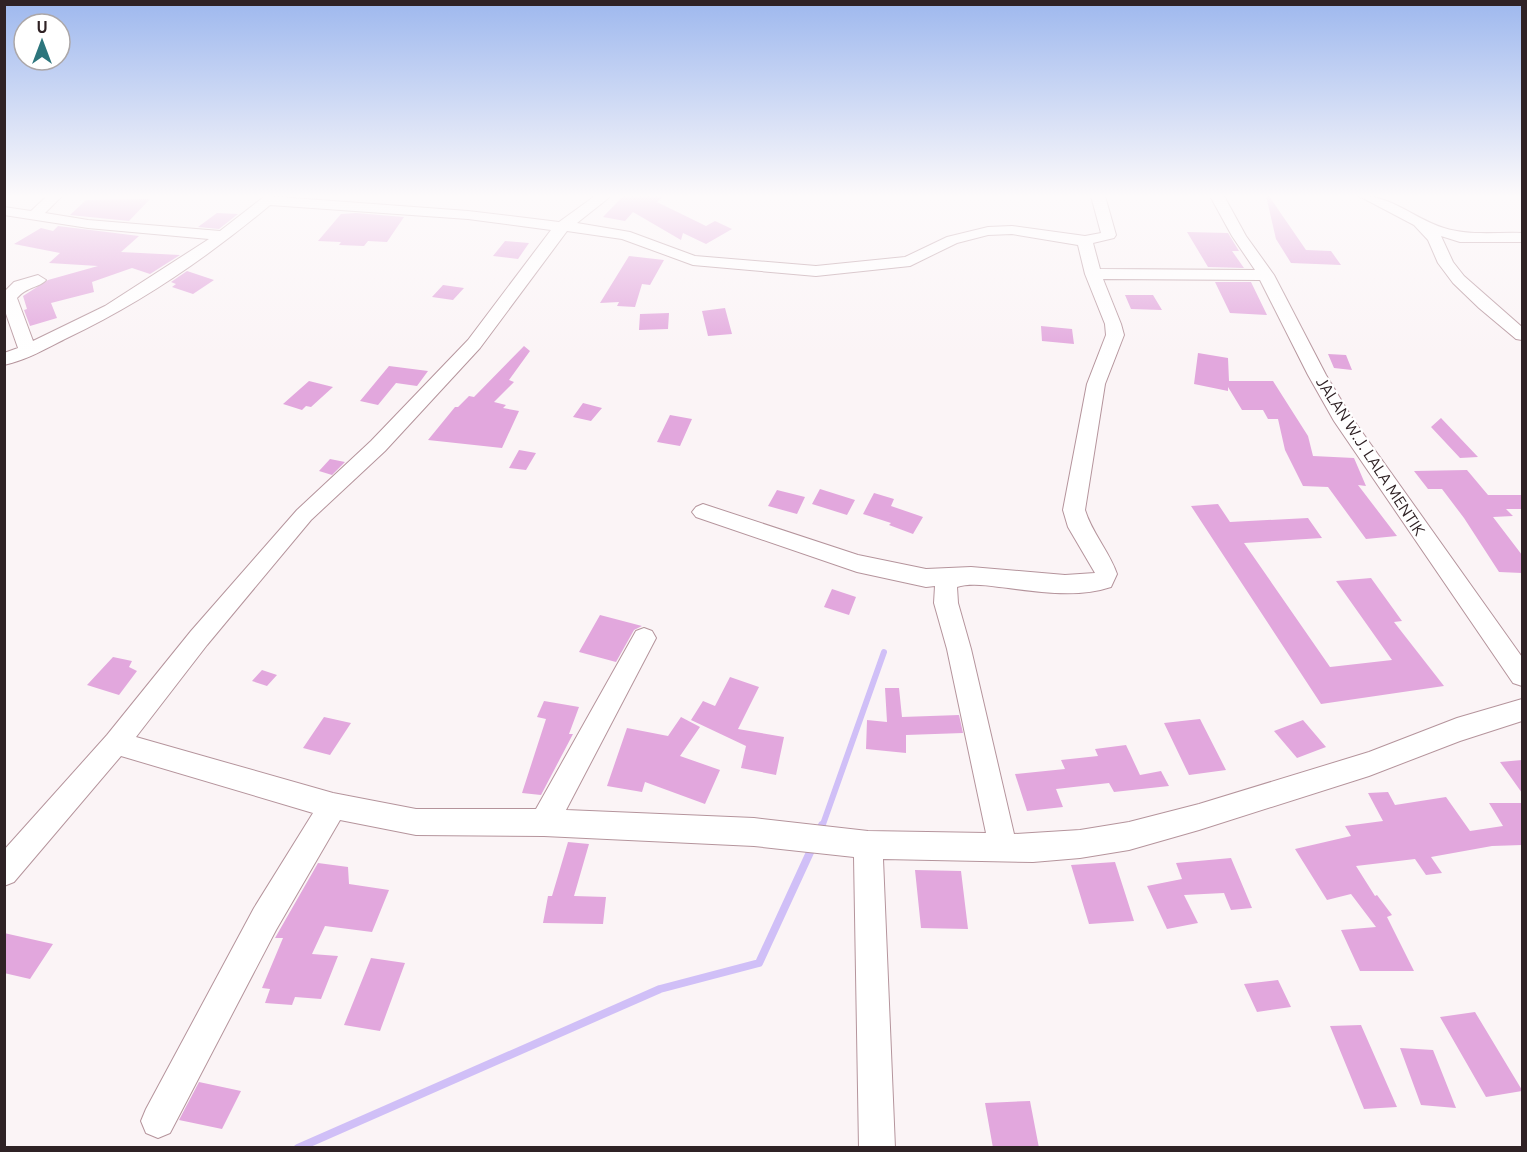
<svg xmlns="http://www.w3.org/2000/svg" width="1527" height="1152" viewBox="0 0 1527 1152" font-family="Ubuntu,sans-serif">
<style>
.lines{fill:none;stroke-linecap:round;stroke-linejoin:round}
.stream-far1{stroke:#d0bff7;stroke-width:6}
.stream{stroke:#d0bff7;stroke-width:8}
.building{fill:#e2a7dd}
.minor-casing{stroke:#b5949c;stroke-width:2}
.minor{fill:#fff;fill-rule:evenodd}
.labels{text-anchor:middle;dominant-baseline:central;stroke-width:4.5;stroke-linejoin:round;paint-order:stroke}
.street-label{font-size:16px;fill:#2f2225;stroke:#fff}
</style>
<rect width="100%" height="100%" fill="#fbf4f6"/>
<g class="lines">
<path class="stream-far1" d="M822 827 884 652"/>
<path class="stream" d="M820 831 822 825
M298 1148 660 989 759 963 812 848"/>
</g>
<path class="building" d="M623 196H663L657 202 706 226 715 221 732 229 706 244 683 233 681 240 633 212 625 221 603 217Z
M1266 196H1269L1306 250 1331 251 1341 265 1291 263 1276 239Z
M150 199 129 221 70 215 86 200Z
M217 213 238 214 219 229 198 227Z
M356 213 404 217 387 242 368 241 364 246 339 245 341 242 318 241 341 214Z
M58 226 139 236 121 252 180 255 150 274 132 268 92 282 94 292 51 303 57 318 30 326 24 310 27 309 23 296 48 280 98 266 49 263 60 253 14 244 41 228 53 231Z
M1187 232 1228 233 1239 251H1232L1244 268 1208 267Z
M505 241 529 243 518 259 493 256Z
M629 256 664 260 650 285 642 284 635 307 617 306 619 302 600 303Z
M187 271 214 280 193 294 172 287 176 284 171 282Z
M1215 282H1251L1267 315 1230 313Z
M443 285 464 288 453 300 432 297Z
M1125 295H1153L1162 310 1131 309Z
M725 308 732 334 708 336 702 311Z
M669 313 668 329 639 330 640 314Z
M1041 326 1072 329 1074 344 1042 341Z
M524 346 530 351 509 380 514 382 494 402 506 405 503 408 519 411 502 448 428 440 455 407H458L469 396 474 397Z
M1198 353 1228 358 1229 381H1273L1308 436 1313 456 1354 458 1366 486 1358 485 1397 536 1366 539 1328 487 1303 486 1285 450 1278 419H1268L1263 410H1242L1228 387V391L1194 384Z
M1328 354 1346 355 1352 370 1334 368Z
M389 366 428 371 417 386 396 383 378 405 360 401Z
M309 381 333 387 311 407 306 406 302 410 283 404Z
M583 403 602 408 591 421 573 417Z
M670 415 692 419 680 446 657 442Z
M1441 418 1478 457 1460 458 1431 427Z
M519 450 536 453 526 470 509 468Z
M330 459 345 462 332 475 319 471Z
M1467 470 1488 495H1522V509H1506L1513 516 1493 517 1522 555V573L1499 572 1464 518 1442 489H1428L1414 471Z
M820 489 855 500 847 515 812 504Z
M777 490 805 497 797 514 768 506Z
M874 493 894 499 891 506 923 517 913 534 889 525 891 523 863 514Z
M1218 504 1230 522 1308 518 1322 538 1244 543 1330 667 1392 660 1336 581 1371 578 1402 621 1394 622 1444 686 1321 704 1191 506Z
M832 589 856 597 849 615 824 607Z
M600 615 642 626 634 630 616 662 579 652Z
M113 657 132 661 129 667 137 671 119 695 87 685Z
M262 670 277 675 267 686 252 681Z
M730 677 759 687 738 729 784 737 776 775 741 768 746 746 691 720 703 701 715 706Z
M885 688H899L902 717 959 715 963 733 906 735V753L866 749 867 720 887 722Z
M544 701 579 707 569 734H573L541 795 522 793 546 719 537 717Z
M324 717 351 723 330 755 303 748Z
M681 717 700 727 680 756 720 770 705 804 645 782 642 792 607 786 627 728 668 736Z
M1200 719 1226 770 1189 775 1164 723Z
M1303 720 1326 747 1297 758 1274 731Z
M1126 745 1140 775 1161 771 1169 786 1114 792 1109 783 1056 789 1063 807 1027 811 1015 774 1065 769 1061 760 1098 756 1095 749Z
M1522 760V793L1500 762Z
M1388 792 1395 805 1446 797 1470 831 1503 826 1489 803H1522V845L1492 846 1431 857 1442 873 1426 875 1415 859 1356 866 1375 896 1377 895 1392 915 1387 917 1414 971H1360L1341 930 1376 927 1351 894 1327 900 1295 849 1351 836 1345 826 1383 821 1368 793Z
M568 842 589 844 574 896 606 897 603 924 543 923 548 896H552Z
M1231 858 1252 908 1231 910 1224 893 1184 895 1198 923 1167 929 1147 886 1182 879 1176 863Z
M1115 862 1134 921 1089 924 1071 865Z
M318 863 348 867 349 884 389 890 372 932 325 926 312 954 338 956 321 999 295 997 292 1005 265 1003 270 989 262 988 283 938H275Z
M915 870 961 871 968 929 921 928Z
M4 933 53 944 30 979 4 973Z
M371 958 405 963 380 1031 344 1025Z
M1278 980 1291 1007 1257 1012 1244 984Z
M1475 1012 1522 1090V1091L1486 1097 1440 1017Z
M1361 1025 1397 1107 1364 1109 1330 1026Z
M1400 1048 1433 1050 1456 1108 1421 1105Z
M199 1082 241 1091 222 1129 179 1120Z
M1030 1101 1039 1148H993L985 1103Z"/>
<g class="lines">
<g class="minor-casing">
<path id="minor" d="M47 196H62L45 213 88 220 220 231 265 196 468 211 559 222 595 196H611L577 223 630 232 695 256 816 266 905 257 947 237 988 227 1012 226 1085 236 1101 233 1091 196H1105L1116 235 1114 238 1093 243 1100 269 1255 270 1232 236 1210 196H1224L1246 236 1274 275 1326 375 1352 418 1522 657V686L1513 683 1334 421 1308 375 1260 280 1103 279 1121 324 1124 335 1105 384 1085 510C1092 533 1109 551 1117 574L1111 587C1075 599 1036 591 999 587 986 585 969 583 957 587L958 603 971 649 1014 834 1080 830 1129 822 1199 804 1369 752 1457 718 1522 699V721L1460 741 1369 776 1199 830 1129 850 1080 858 1033 862 883 859 895 1148H859L854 857 754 846 544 836 416 835 340 820 276 930 170 1133 158 1138 146 1133 141 1121 146 1109 254 908 313 813 121 756 14 882 4 886V850L107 735 191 631 297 510 371 441 468 340 551 230 468 219 270 205C208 257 141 303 67 338 47 348 27 360 4 365V353L18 348 4 308V292L14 282 38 275 46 280C39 288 28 286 17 298L33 341 105 306 209 239 88 228 4 215V207L31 211ZM567 231 622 239 693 265 816 276 910 266 957 243 988 235 1012 234 1078 245 1085 274 1105 324 1106 335 1087 384 1063 510 1068 527 1095 573 1065 575 971 567 926 569 858 555 703 504 696 507 692 512 696 517 857 572 926 587 935 586 934 603 947 649 986 833 868 831 754 818 566 810 656 638 652 631 644 628 636 631 536 809H416L333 793 136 737 207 645 311 520 385 451 480 348Z
M1359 196C1392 195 1414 219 1444 228 1469 236 1497 232 1522 233V242H1460L1441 236 1453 262 1464 276 1522 327V340L1516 339 1479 308 1453 283 1438 263 1428 240 1414 225Z"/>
</g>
<use href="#minor" class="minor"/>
</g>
<linearGradient id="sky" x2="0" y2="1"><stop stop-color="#9eb8ee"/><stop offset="0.55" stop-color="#fdfafb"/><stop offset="1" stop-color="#fdfafb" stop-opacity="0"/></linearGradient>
<rect width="1527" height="357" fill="url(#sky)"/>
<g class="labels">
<g class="street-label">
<text transform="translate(1371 456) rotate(57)">JALAN W.J. LALA MENTIK</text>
</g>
</g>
<rect width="1527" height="1152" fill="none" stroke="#2f2225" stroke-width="12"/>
<g transform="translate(42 42)"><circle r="28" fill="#ffffff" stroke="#aca7a8" stroke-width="1.5"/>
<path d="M0-4.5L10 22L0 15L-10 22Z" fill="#2c757c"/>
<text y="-9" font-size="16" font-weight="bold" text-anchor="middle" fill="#2f2225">U</text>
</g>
</svg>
